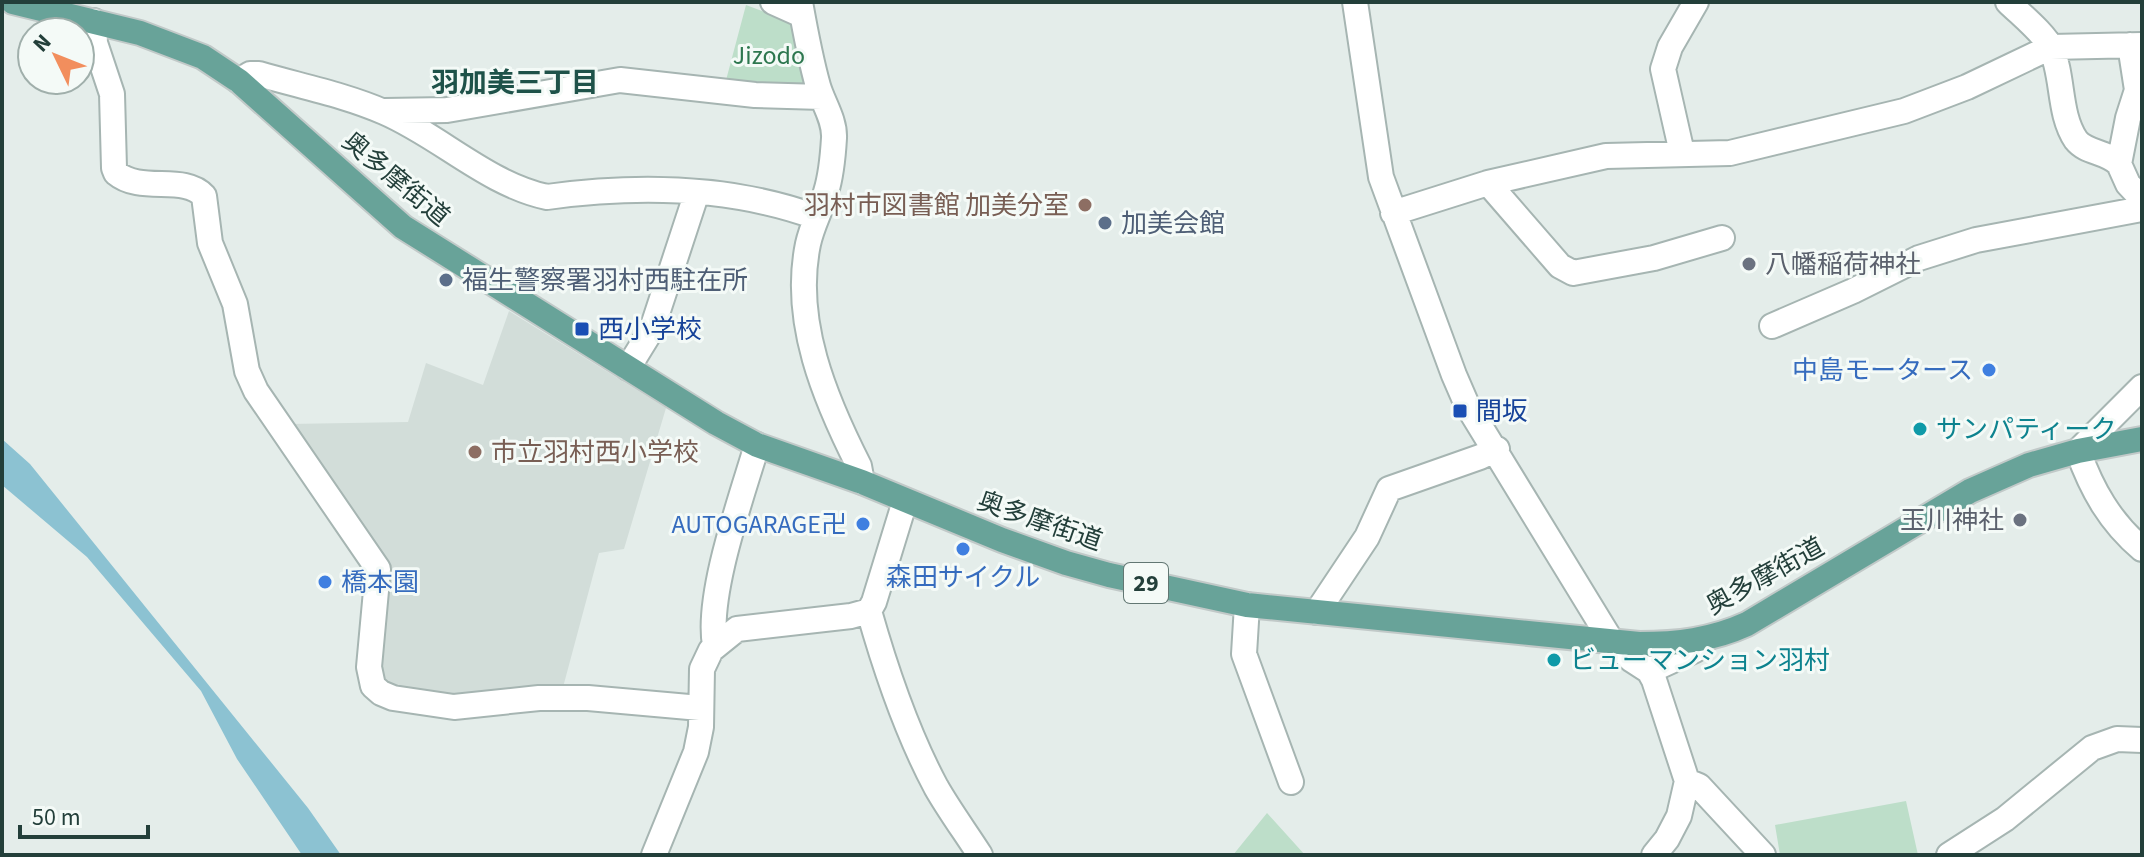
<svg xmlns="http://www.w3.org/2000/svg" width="2144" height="857" viewBox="0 0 2144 857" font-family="'Source Sans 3','Noto Sans JP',sans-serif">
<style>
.built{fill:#d2ddd9}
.green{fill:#bddec9}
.water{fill:#8cc2d2}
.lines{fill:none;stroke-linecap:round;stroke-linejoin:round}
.minor-casing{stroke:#a6b5b2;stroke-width:28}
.major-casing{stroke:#c1c9c8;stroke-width:28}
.minor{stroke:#fff;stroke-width:24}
.major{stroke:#68a399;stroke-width:24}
.education-dot{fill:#8d6e63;stroke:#f4faf7;stroke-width:3}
.service-dot{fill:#5c6f8a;stroke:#f4faf7;stroke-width:3}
.worship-dot{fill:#6b7280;stroke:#f4faf7;stroke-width:3}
.transit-dot{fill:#1a4fb4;stroke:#f4faf7;stroke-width:3}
.shop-dot{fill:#3f7fe0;stroke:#f4faf7;stroke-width:3}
.culture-dot{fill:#0f9aa8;stroke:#f4faf7;stroke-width:3}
.labels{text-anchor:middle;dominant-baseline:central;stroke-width:6;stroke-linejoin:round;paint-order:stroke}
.shield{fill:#f4faf7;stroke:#627773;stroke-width:2}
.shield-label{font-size:24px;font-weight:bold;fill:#233f3a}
.park-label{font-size:26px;fill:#2d774f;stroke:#f4faf7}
.street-label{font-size:26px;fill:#233f3a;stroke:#f4faf7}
.education-label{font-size:26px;fill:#785e54;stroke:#f4faf7;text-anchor:end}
.service-label{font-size:26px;fill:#4e5e75;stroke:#f4faf7;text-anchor:start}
.worship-label{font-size:26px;fill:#5b616d;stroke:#f4faf7;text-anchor:start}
.transit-label{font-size:26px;fill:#164399;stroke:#f4faf7;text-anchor:start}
.shop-label{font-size:26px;fill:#366cbe;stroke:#f4faf7;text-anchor:end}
.culture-label{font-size:26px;fill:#0d838f;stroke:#f4faf7;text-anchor:start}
.neighbourhood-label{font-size:28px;font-weight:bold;fill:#1e5249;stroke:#f4faf7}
</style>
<rect width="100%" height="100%" fill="#e4edea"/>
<path class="built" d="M509 311 666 408 624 549 599 553 562 691 456 701 380 683 378 673 392 569 289 424 408 422 426 363 483 385Z"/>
<path class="green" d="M746 5 800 25 813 96 725 84Z
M1906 801 1918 855H1780L1775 825Z
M1267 813 1305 855H1233Z"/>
<path class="water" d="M2 439 30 464 308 808 341 855H302L237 759 201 691 87 557 2 485Z"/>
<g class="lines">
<g class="minor-casing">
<path id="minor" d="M773 2 802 15
M800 2C805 30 810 58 818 86 823 103 835 120 834 138 833 155 831 176 826 192 821 210 812 225 808 244 792 321 825 399 859 466L862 482
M1355 2 1381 177 1454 375 1467 405 1612 642 1632 660 1649 671 1654 680 1687 781 1679 816 1667 839 1654 855
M2008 2C2020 14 2045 34 2051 48 2064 77 2058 113 2076 140 2086 153 2106 151 2119 164
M94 21 95 43 112 94 114 168 116 173C141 194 184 174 204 196L210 243 235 304 247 371 256 391 378 569 369 667 373 686 381 693 393 698 454 707 539 698H588L700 708
M2130 45 2137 90 2128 118 2119 164 2128 184 2142 199
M239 81 250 74H259C300 86 345 95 384 112 440 136 487 184 547 197 636 185 731 186 816 217
M385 111 447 110 620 80 755 95 822 97
M1682 153 1663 69 1670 47 1696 2
M1488 183 1560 266 1573 273 1654 258 1722 238
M1393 213 1488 183 1606 156 1730 153 1904 111 1967 87 2051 47 2142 45
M1772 326 1853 291 1919 258 1976 240 2142 209
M628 368 652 329 697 192
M2142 387 2078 451C2092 490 2110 522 2142 549
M1247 605 1244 654 1291 782
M869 611C886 671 906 731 936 787 949 810 966 833 980 855
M1317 612 1367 537 1389 489 1480 457 1497 449
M715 645C706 595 742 496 757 445
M1649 671 1695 650 1706 639
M1687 781 1699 786 1763 855
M654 855 696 752 701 727 702 669 711 650 737 629 851 616 869 611 874 602 905 501
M1949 855 2005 819 2092 748 2117 739 2142 740"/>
</g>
<g class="major-casing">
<path id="major" d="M13 2 140 33 203 57 239 81 403 227 716 423 757 445 862 482 1002 540 1066 563 1109 575 1247 605 1639 644C1677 644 1712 640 1747 624L1970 491 2029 465 2078 451 2142 439"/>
</g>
<use href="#minor" class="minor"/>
<use href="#major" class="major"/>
</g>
<g class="education-dot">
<circle cx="1085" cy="205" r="8"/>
<circle cx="475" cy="452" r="8"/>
</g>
<g class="service-dot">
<circle cx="1105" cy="223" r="8"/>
<circle cx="446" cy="280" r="8"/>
</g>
<g class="worship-dot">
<circle cx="1749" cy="264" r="8"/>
<circle cx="2020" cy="520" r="8"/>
</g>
<g class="transit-dot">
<rect x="574" y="321" width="16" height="16" rx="4"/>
<rect x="1452" y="403" width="16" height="16" rx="4"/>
</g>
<g class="shop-dot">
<circle cx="1989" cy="370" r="8"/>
<circle cx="863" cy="524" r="8"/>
<circle cx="963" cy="549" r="8"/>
<circle cx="325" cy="582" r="8"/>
</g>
<g class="culture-dot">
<circle cx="1920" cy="429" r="8"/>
<circle cx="1554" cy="660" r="8"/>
</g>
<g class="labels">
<rect class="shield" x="1124" y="563" width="44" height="40" rx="6"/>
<g class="shield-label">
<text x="1146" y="583">29</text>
</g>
<g class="park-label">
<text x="769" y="55">Jizodo</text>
</g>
<g class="street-label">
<text transform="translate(396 179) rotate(40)">奥多摩街道</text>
<text transform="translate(1040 521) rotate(19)">奥多摩街道</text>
<text transform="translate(1765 576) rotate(-29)">奥多摩街道</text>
</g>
<g class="education-label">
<text x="1069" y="205">羽村市図書館 加美分室</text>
<text x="491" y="452" text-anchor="start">市立羽村西小学校</text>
</g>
<g class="service-label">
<text x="1121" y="223">加美会館</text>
<text x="462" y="280">福生警察署羽村西駐在所</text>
</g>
<g class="worship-label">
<text x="1765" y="264">八幡稲荷神社</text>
<text x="2004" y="520" text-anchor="end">玉川神社</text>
</g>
<g class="transit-label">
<text x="598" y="329">西小学校</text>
<text x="1476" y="411">間坂</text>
</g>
<g class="shop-label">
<text x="1973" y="370">中島モータース</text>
<text x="847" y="524">AUTOGARAGE卍</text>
<text x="963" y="577" text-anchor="middle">森田サイクル</text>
<text x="341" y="582" text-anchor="start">橋本園</text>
</g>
<g class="culture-label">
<text x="1936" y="429">サンパティーク</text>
<text x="1570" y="660">ビューマンション羽村</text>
</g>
<g class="neighbourhood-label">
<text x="515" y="83">羽加美三丁目</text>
</g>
</g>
<rect width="2144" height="857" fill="none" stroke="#233f3a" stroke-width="8"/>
<g transform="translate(56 56) rotate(313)"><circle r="38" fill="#f4faf7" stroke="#a0afab" stroke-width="2"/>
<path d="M0-6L14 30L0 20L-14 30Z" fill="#f28e5d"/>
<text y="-12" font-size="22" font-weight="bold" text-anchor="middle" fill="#233f3a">N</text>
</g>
<path d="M20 825v12h128v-12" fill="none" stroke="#233f3a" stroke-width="4"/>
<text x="32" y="825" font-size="24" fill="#233f3a" stroke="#f4faf7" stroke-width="6" paint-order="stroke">50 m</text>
</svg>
